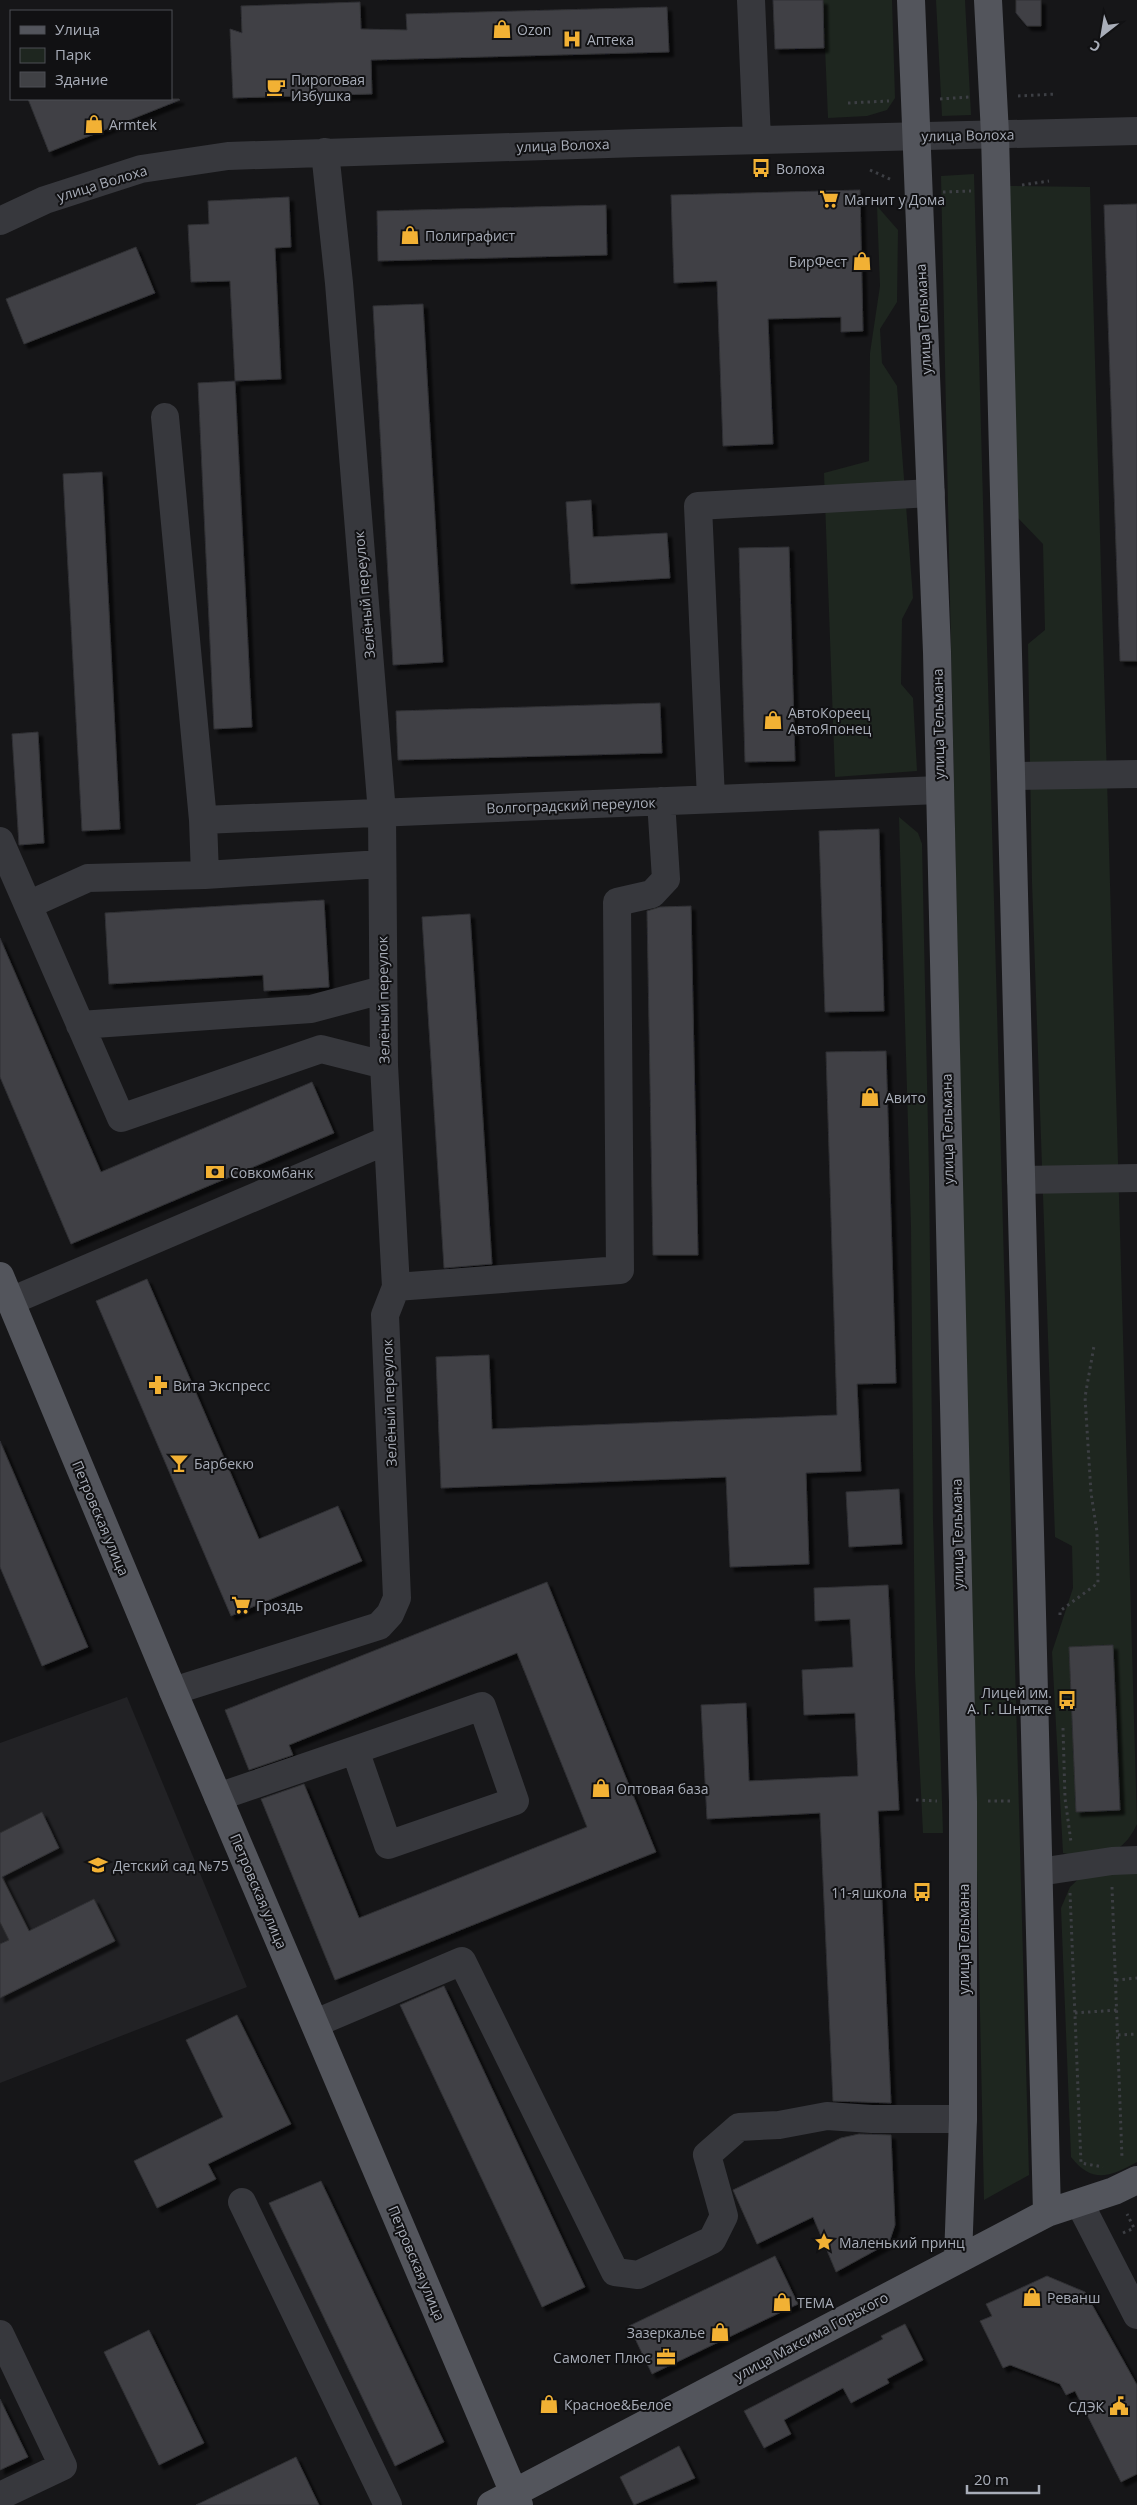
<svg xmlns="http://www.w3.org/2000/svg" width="1137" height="2505" viewBox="0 0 1137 2505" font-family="'Open Sans',sans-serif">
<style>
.built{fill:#222225}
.green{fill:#1e261f}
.building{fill:#404145;stroke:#303034;filter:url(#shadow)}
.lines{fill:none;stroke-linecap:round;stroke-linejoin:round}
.path{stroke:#3d3f44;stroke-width:3;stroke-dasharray:2.5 4;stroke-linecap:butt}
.minor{stroke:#37383d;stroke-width:28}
.major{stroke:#53555c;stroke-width:28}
.labels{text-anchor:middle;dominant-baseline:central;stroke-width:4;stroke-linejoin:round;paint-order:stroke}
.poi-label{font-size:14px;fill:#a8adb8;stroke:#111113;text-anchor:start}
.street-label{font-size:14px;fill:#a8adb8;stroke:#111113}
</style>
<defs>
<filter id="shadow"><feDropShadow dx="4.5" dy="4.5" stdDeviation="1" flood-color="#0009"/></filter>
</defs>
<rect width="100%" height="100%" fill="#161618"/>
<path class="built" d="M127 1697 247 1987 0 2083V1743Z"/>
<path class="green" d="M823 0H892L895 98 887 110 867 116 828 118Z
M936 0H965L971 115 942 116Z
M974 174 1029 2175 984 2200 941 176Z
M1008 186 1090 187 1137 1824C1122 1857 1097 1861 1063 1853L1052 1652 1073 1588 1072 1546 1055 1537 1032 882 1028 644 1045 630 1043 544 1018 518Z
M877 206 898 230 897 302 880 329 882 363 897 386 913 598 902 619 901 684 913 698 917 771 835 777 824 473 869 461 870 353 880 286Z
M899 817 918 833 922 844 929 1176 933 1520 943 1833H923L915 1674 911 1227Z
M1137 1871V2162C1110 2177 1092 2184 1071 2157L1061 1908 1070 1887 1086 1872Z"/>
<path class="building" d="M773 0H823L824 48 775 49Z
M1016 0H1041V26H1027L1016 13Z
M360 2 361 29 407 30 406 14 667 7 669 52 371 60 372 94 233 98 230 29 242 33 241 6Z
M28 99H179L180 100 49 152Z
M860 190 863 331 841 332V317L768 319 773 444 723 446 717 281 674 283 671 195Z
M289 197 291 247 275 248 281 379 235 381 230 281 191 282 188 225 209 224 208 201Z
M1137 204V661H1120L1104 205Z
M606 205 607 255 378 261 377 211Z
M136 247 155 293 24 344 6 299Z
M423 304 443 662 393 665 373 306Z
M235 381 252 727 214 729 198 383Z
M102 472 120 829 82 831 63 474Z
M591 500 593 537 667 533 670 578 571 584 566 502Z
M789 547 795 761 745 762 739 548Z
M660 703 662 753 398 760 396 711Z
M38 732 44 843 19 845 12 734Z
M879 829 884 1011 825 1012 819 831Z
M324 900 329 987 264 991 263 975 109 984 105 913Z
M691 906 698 1255H653L647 911 660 907Z
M470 914 492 1264 444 1268 422 917Z
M0 938 101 1172 312 1082 334 1133 71 1244 0 1077Z
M886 1051 896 1383 857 1384 861 1471 806 1473 809 1564 730 1567 726 1477 441 1488 436 1357 489 1355 492 1429 837 1415 826 1052Z
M147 1279 259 1539 338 1506 362 1561 231 1616 96 1301Z
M0 1441 88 1647 42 1666 0 1567Z
M899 1489 902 1544 849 1547 846 1492Z
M547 1582 656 1852 335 1980 261 1799 304 1784 359 1918 587 1827 517 1653 289 1745 293 1755 249 1770 225 1710Z
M888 1585 899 1810 878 1811 891 2103 833 2101 820 1813 707 1819 701 1705 746 1703 749 1781 858 1776 855 1713 804 1715 802 1670 853 1667 850 1619 815 1621 814 1588Z
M1113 1645 1120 1810 1076 1812 1069 1647Z
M42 1812 59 1848 2 1877 29 1931 94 1899 115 1941 0 1998V1944L9 1940 0 1922V1833Z
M444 1986 585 2287 542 2307 400 2005Z
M237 2015 291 2124 208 2164 216 2179 157 2208 134 2161 223 2117 186 2040Z
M859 2134 891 2135 895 2225 889 2243 836 2272 813 2217 757 2244 733 2190 841 2138Z
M321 2181 444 2442 395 2466 269 2203Z
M775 2256 798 2304 652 2374 629 2326Z
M1047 2276 1085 2292 1137 2385V2474L1121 2482 1075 2391 1066 2395 1060 2384 1010 2365 1003 2368 980 2321 992 2316 986 2304Z
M905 2324 923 2360 887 2379 889 2383 851 2403 843 2388 784 2420 791 2434 764 2448 744 2411 883 2339 881 2336Z
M149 2330 204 2443 159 2465 104 2352Z
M0 2399 28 2457 0 2470Z
M679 2446 695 2478 634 2505 620 2477Z
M296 2457 319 2505H196Z"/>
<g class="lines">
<path class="path" d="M1018 96 1057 94
M940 99 969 97
M848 103 889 101
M870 170 892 180
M1022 185 1049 181
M943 192 971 191
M1060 1615V1611L1098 1583 1097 1532 1091 1493 1085 1397 1094 1346
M1063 1728 1065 1798 1071 1842
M916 1800 937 1801
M988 1801H1012
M1112 1887 1122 2158
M1070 1893 1081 2163 1103 2167
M1116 1980 1137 1978
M1075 2013 1117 2010
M1118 2035 1137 2034
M1123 2233 1134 2228 1127 2214"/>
<path class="minor" d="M751 0 757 140
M0 221 45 200 141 169 228 156 639 143 1137 131
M165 417 203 820 205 875
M1011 776 1137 774
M711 799 698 506 931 493
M203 820 939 790
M0 841 121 1118 321 1049 384 1065
M28 905 88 878 205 875 381 864
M80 1025 311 1009 382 990
M1021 1180 1137 1178
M396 1287 620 1270 617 902 652 894 666 879 661 801
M11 1301 388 1140
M173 1691 379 1626 390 1614 397 1598 385 1315 396 1287 384 1065 382 813 339 283 325 152
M218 1797 355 1750 388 1845 515 1801 482 1706 355 1750
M1039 1872 1112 1861 1137 1860
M316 2023 462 1961 615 2272 638 2275 712 2240 724 2216 707 2155 739 2127 779 2125 827 2116 872 2119H963
M242 2202 388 2505
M1080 2204 1137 2315
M0 2334 63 2466 0 2496"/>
<path class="major" d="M911 0 937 652 963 1802V2119L958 2258
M988 0 995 134 1047 2213
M0 1276 173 1691 519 2505
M491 2505 1047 2213 1114 2191 1137 2180"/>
</g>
<defs>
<g id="shop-bare" transform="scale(1.5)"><path d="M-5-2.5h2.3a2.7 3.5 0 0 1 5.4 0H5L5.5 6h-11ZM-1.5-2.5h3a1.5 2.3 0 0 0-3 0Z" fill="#f2b134" stroke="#111113" stroke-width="2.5" paint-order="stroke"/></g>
<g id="hospital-bare" transform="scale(1.5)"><path d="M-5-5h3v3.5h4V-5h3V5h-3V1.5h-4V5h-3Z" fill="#f2b134" stroke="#111113" stroke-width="2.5" paint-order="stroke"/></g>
<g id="cafe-bare" transform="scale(1.5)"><path d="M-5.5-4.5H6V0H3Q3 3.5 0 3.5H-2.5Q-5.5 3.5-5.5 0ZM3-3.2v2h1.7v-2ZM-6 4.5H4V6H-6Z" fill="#f2b134" stroke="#111113" stroke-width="2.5" paint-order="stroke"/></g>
<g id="bus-bare" transform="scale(1.5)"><path d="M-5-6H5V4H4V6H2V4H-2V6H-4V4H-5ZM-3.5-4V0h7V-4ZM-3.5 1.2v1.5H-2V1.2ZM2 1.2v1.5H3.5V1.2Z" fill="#f2b134" stroke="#111113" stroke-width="2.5" paint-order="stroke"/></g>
<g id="supermarket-bare" transform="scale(1.5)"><path d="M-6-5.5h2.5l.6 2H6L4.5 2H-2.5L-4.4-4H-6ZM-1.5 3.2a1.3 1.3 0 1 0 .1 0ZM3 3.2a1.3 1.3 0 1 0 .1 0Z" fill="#f2b134" stroke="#111113" stroke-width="2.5" paint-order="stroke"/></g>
<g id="bank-bare" transform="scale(1.5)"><path d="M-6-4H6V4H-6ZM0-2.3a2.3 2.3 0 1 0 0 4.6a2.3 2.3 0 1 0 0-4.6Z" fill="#f2b134" stroke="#111113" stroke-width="2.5" paint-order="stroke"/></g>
<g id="pharmacy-bare" transform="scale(1.5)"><path d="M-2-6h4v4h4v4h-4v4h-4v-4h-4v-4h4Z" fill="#f2b134" stroke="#111113" stroke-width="2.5" paint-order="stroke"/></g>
<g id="bar-bare" transform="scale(1.5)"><path d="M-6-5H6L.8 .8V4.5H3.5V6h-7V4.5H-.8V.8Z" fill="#f2b134" stroke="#111113" stroke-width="2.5" paint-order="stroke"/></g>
<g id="school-bare" transform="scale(1.5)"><path d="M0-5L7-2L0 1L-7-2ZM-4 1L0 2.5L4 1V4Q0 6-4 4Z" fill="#f2b134" stroke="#111113" stroke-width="2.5" paint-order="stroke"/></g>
<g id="sight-bare" transform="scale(1.5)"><path d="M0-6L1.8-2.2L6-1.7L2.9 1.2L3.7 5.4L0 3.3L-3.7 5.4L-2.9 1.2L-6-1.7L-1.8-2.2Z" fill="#f2b134" stroke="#111113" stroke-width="2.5" paint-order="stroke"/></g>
<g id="office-bare" transform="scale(1.5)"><path d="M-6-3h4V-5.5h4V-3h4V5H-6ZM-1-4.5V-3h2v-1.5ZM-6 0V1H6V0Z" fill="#f2b134" stroke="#111113" stroke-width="2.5" paint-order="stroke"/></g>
<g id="civic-bare" transform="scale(1.5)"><path d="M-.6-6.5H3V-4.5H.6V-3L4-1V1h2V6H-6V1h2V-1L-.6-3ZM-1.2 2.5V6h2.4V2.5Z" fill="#f2b134" stroke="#111113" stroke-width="2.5" paint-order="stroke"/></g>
</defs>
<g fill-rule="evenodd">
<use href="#shop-bare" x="502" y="29"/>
<use href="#hospital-bare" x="572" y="39"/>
<use href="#cafe-bare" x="276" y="87"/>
<use href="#shop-bare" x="94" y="124"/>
<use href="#bus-bare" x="761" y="168"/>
<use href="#supermarket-bare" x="829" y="199"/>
<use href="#shop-bare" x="410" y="235"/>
<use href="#shop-bare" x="862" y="261"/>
<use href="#shop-bare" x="773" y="720"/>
<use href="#shop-bare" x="870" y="1097"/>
<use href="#bank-bare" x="215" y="1172"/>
<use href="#pharmacy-bare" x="158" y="1385"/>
<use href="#bar-bare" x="179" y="1463"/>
<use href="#supermarket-bare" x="241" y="1605"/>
<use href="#bus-bare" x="1067" y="1700"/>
<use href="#shop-bare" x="601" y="1788"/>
<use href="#school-bare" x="98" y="1865"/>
<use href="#bus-bare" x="922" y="1892"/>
<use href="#sight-bare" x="824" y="2242"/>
<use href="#shop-bare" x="1032" y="2297"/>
<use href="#shop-bare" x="782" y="2302"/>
<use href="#shop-bare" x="720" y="2332"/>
<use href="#office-bare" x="666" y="2357"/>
<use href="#shop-bare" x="549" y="2404"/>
<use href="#civic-bare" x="1119" y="2406"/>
</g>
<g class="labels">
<g class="poi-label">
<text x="517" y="29">Ozon</text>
<text x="587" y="39">Аптека</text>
<text x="291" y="79">Пироговая<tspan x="291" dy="16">Избушка</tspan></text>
<text x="109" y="124">Armtek</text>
<text x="776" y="168">Волоха</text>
<text x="844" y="199">Магнит у Дома</text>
<text x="425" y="235">Полиграфист</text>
<text x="847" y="261" text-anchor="end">БирФест</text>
<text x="788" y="712">АвтоКореец<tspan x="788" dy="16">АвтоЯпонец</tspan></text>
<text x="885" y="1097">Авито</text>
<text x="230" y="1172">Совкомбанк</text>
<text x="173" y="1385">Вита Экспресс</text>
<text x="194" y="1463">Барбекю</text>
<text x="256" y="1605">Гроздь</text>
<text x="1052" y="1692" text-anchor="end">Лицей им.<tspan x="1052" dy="16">А. Г. Шнитке</tspan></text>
<text x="616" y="1788">Оптовая база</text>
<text x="113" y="1865">Детский сад №75</text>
<text x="907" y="1892" text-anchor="end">11-я школа</text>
<text x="839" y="2242">Маленький принц</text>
<text x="1047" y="2297">Реванш</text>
<text x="797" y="2302">ТЕМА</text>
<text x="705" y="2332" text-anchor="end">Зазеркалье</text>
<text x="651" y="2357" text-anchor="end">Самолет Плюс</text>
<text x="564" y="2404">Красное&amp;Белое</text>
<text x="1104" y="2406" text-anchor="end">СДЭК</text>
</g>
<g class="street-label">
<text transform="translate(968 135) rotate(-1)">улица Волоха</text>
<text transform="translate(563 145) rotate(-2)">улица Волоха</text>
<text transform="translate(102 183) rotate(-17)">улица Волоха</text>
<text transform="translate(923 319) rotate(-93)">улица Тельмана</text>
<text transform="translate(364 595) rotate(-95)">Зелёный переулок</text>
<text transform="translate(938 724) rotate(-91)">улица Тельмана</text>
<text transform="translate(571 805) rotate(-2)">Волгоградский переулок</text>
<text transform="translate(383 1000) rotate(-91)">Зелёный переулок</text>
<text transform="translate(947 1129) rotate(-91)">улица Тельмана</text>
<text transform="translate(389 1403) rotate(-92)">Зелёный переулок</text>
<text transform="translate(101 1518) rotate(67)">Петровская улица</text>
<text transform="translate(957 1534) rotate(-91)">улица Тельмана</text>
<text transform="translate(259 1891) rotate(67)">Петровская улица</text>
<text transform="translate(963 1939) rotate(-90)">улица Тельмана</text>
<text transform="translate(417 2263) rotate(67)">Петровская улица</text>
<text transform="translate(811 2336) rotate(-28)">улица Максима Горького</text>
</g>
</g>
<rect x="10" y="10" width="162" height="90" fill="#111113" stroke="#4d4f55"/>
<rect x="20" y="26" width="25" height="8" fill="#53555c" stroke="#4d4f55"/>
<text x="55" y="35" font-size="15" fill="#a8adb8">Улица</text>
<rect x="20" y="48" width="25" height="15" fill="#1e261f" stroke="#4d4f55"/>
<text x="55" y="60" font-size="15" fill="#a8adb8">Парк</text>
<rect x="20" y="72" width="25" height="15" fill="#404145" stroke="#4d4f55"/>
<text x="55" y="85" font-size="15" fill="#a8adb8">Здание</text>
<g transform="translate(1102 35) rotate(211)" stroke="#111113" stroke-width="4" paint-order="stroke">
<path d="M0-4L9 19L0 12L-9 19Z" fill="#a8adb8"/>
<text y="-8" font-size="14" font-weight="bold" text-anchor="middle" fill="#a8adb8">С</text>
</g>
<path d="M967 2485v8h72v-8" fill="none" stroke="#a8adb8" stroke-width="2.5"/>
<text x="974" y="2485" font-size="15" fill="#a8adb8" stroke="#111113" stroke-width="4" paint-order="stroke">20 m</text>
</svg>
